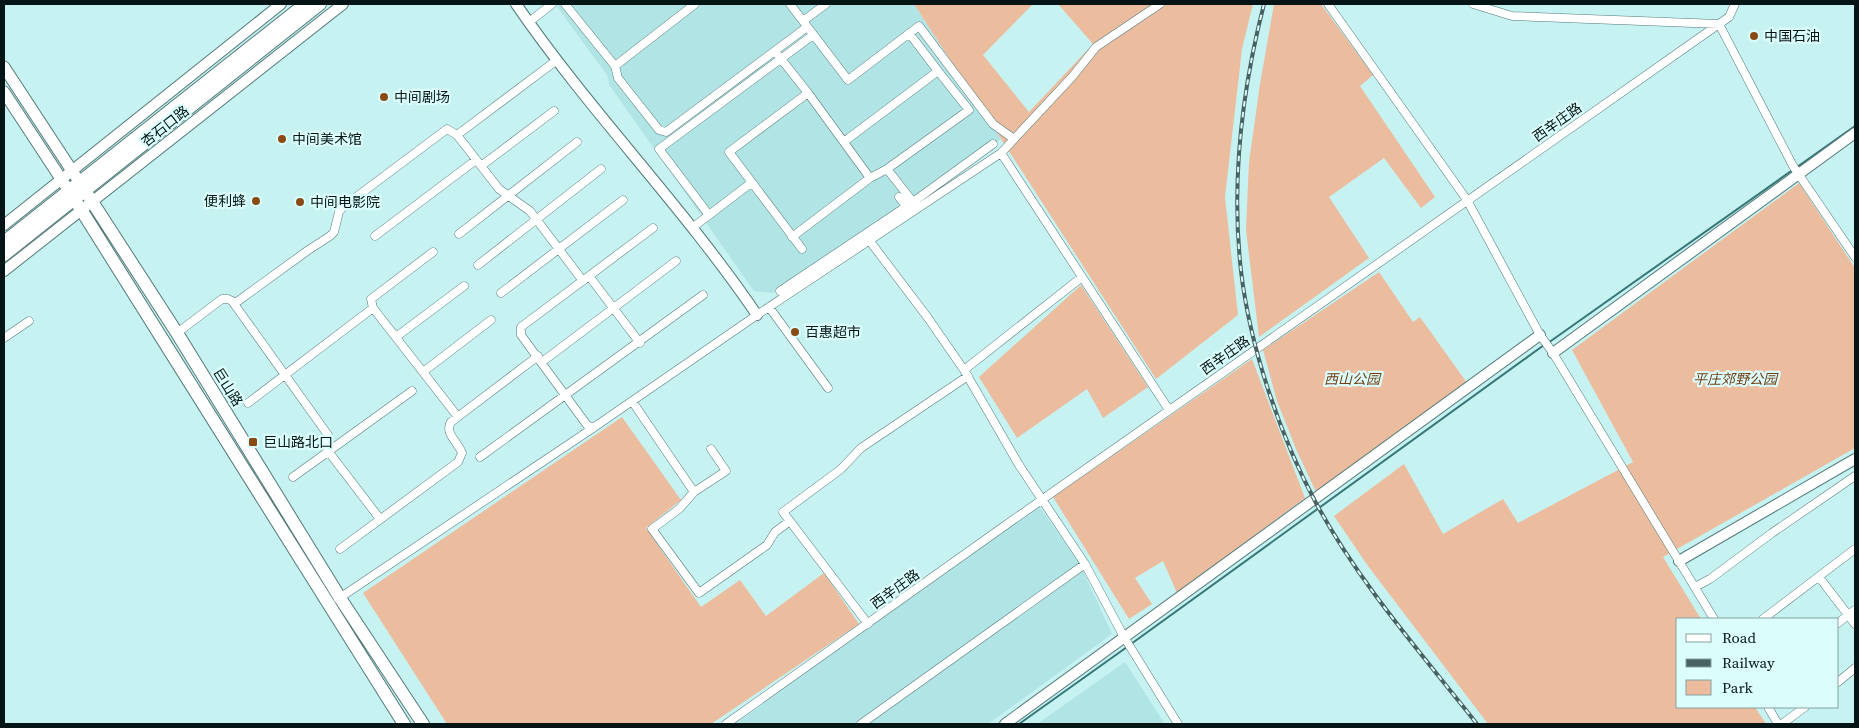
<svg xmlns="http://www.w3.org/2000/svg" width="1859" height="728" viewBox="0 0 1859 728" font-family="'Source Serif 4','Noto Sans SC',serif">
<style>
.built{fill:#b1e4e4}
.green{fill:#ebbd9e}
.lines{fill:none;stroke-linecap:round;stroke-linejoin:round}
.stream{stroke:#377677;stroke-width:2}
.minor-casing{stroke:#527a79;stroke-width:9}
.tertiary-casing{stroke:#527a79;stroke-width:12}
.secondary-casing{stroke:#527a79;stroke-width:13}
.primary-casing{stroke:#527a79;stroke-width:14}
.minor{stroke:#fff;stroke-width:8}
.tertiary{stroke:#fff;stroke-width:10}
.secondary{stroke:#fff;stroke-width:11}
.primary{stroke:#fff;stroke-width:12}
.rail-casing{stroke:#486161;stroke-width:4}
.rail{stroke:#dbfefd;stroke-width:2;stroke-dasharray:5.5;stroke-linecap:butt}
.poi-dot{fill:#8a4a13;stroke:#dbfefd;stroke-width:2}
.labels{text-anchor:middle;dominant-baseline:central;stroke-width:4.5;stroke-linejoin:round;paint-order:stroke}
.poi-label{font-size:14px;fill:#051414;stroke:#dbfefd;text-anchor:start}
.street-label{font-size:14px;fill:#051414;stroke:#dbfefd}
.park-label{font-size:14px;font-style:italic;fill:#713e14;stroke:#dbfefd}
</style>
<rect width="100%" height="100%" fill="#c7f2f2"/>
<path class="built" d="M555 4H914L1001 139 773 293 754 291 610 86 607 75Z
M1039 506 1080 564 1112 634 988 724H735Z
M1125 662 1165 724H1037Z"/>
<path class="green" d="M914 4H1033L983 55 1029 112 1093 44 1058 4H1253L1242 49 1225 197 1238 315 1156 379Z
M1274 4H1321L1373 75 1360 86 1435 197 1421 208 1384 158 1329 197 1369 258 1259 337 1246 230 1249 162 1260 84Z
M1799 183 1855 268V448L1663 557 1701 619H1678V707H1755L1766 724H1488L1368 566 1334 516 1404 464 1443 534 1503 499 1518 523 1633 462 1572 350Z
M1379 272 1413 322 1420 317 1467 383 1317 494 1296 449 1277 401 1263 350Z
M1081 285 1148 387 1103 418 1087 389 1017 438 979 377Z
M1252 359 1305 498 1177 593 1163 561 1135 578 1152 604 1129 619 1053 497Z
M622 417 681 500 646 528 701 607 740 580 766 616 824 573 859 624 711 724H447L363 593Z"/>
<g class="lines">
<path class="stream" d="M1797 167 1855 126
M1548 343 1794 169
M1131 644 1544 345
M1019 724 1127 647"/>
<g class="minor-casing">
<path id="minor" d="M565 4 615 66 618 78 659 130 666 132 807 27
M790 4 848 80 919 26 993 124 1014 139
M1328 4 1467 200 1540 335 1553 353 1714 619
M1473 4 1512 16 1719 24 1793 166 1855 257
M803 21 826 4
M529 22 552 4
M778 55 808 93 729 152 802 249
M615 66 695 4
M457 135 557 60
M845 141 938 71 909 33
M1001 153 1169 410
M481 166 554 111
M887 169 913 202 993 144
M870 178 887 169 969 110 938 71
M899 197 906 206
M709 215 659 149 813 35
M692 228 751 183
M459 234 577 142
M375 236 476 160
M792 237 870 178 808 93
M869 240 928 318 964 370 1019 465 1085 564 1124 637 1178 724
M433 252 371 299 373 308 458 417
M478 265 601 169
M589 276 640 343
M780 291 913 202
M501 293 623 200
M234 304 307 251 330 236 334 232 339 212 343 207 447 129 457 135 499 189 530 211 583 281
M769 307 828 388
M177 333 222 299H228L232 301 328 435V451L380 519
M396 337 464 286
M4 338 29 321
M542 362 676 261
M964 370 1082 277
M423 372 491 320
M632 401 694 492
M248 403 373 308
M593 428 587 425 521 335V327L653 228
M711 449 726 471 694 492 679 509 652 529 699 593 767 545 775 532 790 521
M480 457 703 295
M293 477 412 391
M340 549 458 462 462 453C458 442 444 433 451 422L538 356
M1819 577 1855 624
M1695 587 1710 579 1772 533 1855 476
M338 599 593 428 757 315 1001 153 1072 77 1096 47 1160 4
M1763 619 1855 549
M1838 623 1855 610
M868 624 783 512 841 469 861 448 968 376
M1838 682 1855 668
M1768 707 1778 724
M726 724 1003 527 1719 24 1729 17 1735 4
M861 724 1085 564
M1782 724 1805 707"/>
</g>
<g class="tertiary-casing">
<path id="tertiary" d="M516 4C590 112 683 206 757 315
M4 225 281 4
M4 271 343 4
M1553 353 1855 133
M1679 561 1855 459
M1005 724 1540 335"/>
</g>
<g class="secondary-casing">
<path id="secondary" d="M4 67 80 183
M4 92 73 197"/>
</g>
<g class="primary-casing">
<path id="primary" d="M80 183 177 333 340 598 423 724
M75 200 404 724
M4 242 305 4
M4 255 320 4"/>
</g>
<use href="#minor" class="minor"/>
<use href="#tertiary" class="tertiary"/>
<use href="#secondary" class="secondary"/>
<use href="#primary" class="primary"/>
<g class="rail-casing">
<path id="rail" d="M1264 4C1242 90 1231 182 1241 271 1250 347 1280 436 1316 503 1359 583 1421 653 1477 724"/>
</g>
<use href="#rail" class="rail"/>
</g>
<g class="poi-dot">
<circle cx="1754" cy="36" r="5"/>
<circle cx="384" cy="97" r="5"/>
<circle cx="282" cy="139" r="5"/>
<circle cx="256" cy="201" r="5"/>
<circle cx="300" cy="202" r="5"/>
<circle cx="795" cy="332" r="5"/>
<rect x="248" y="437" width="10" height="10" rx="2.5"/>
</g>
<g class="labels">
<g class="poi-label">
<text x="1764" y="36">中国石油</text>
<text x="394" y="97">中间剧场</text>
<text x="292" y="139">中间美术馆</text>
<text x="246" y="201" text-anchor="end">便利蜂</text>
<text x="310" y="202">中间电影院</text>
<text x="805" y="332">百惠超市</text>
<text x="263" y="442">巨山路北口</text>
</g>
<g class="street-label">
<text transform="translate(1557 122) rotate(-35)">西辛庄路</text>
<text transform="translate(165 126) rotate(-38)">杏石口路</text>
<text transform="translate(1225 355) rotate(-35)">西辛庄路</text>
<text transform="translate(228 387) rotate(58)">巨山路</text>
<text transform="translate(895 589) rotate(-36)">西辛庄路</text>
</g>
<g class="park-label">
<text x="1352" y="379">西山公园</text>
<text x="1735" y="379">平庄郊野公园</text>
</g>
</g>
<rect width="1859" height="728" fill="none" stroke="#051414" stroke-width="10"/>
<rect x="1676" y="618" width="162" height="90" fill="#dbfefd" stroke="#85a0a0"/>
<rect x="1686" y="634" width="25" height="8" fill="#ffffff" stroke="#85a0a0"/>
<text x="1722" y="643" font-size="15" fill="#051414">Road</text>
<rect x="1686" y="659" width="25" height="8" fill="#486161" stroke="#85a0a0"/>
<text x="1722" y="668" font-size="15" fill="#051414">Railway</text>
<rect x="1686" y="680" width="25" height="15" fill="#ebbd9e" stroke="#85a0a0"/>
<text x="1722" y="693" font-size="15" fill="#051414">Park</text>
</svg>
